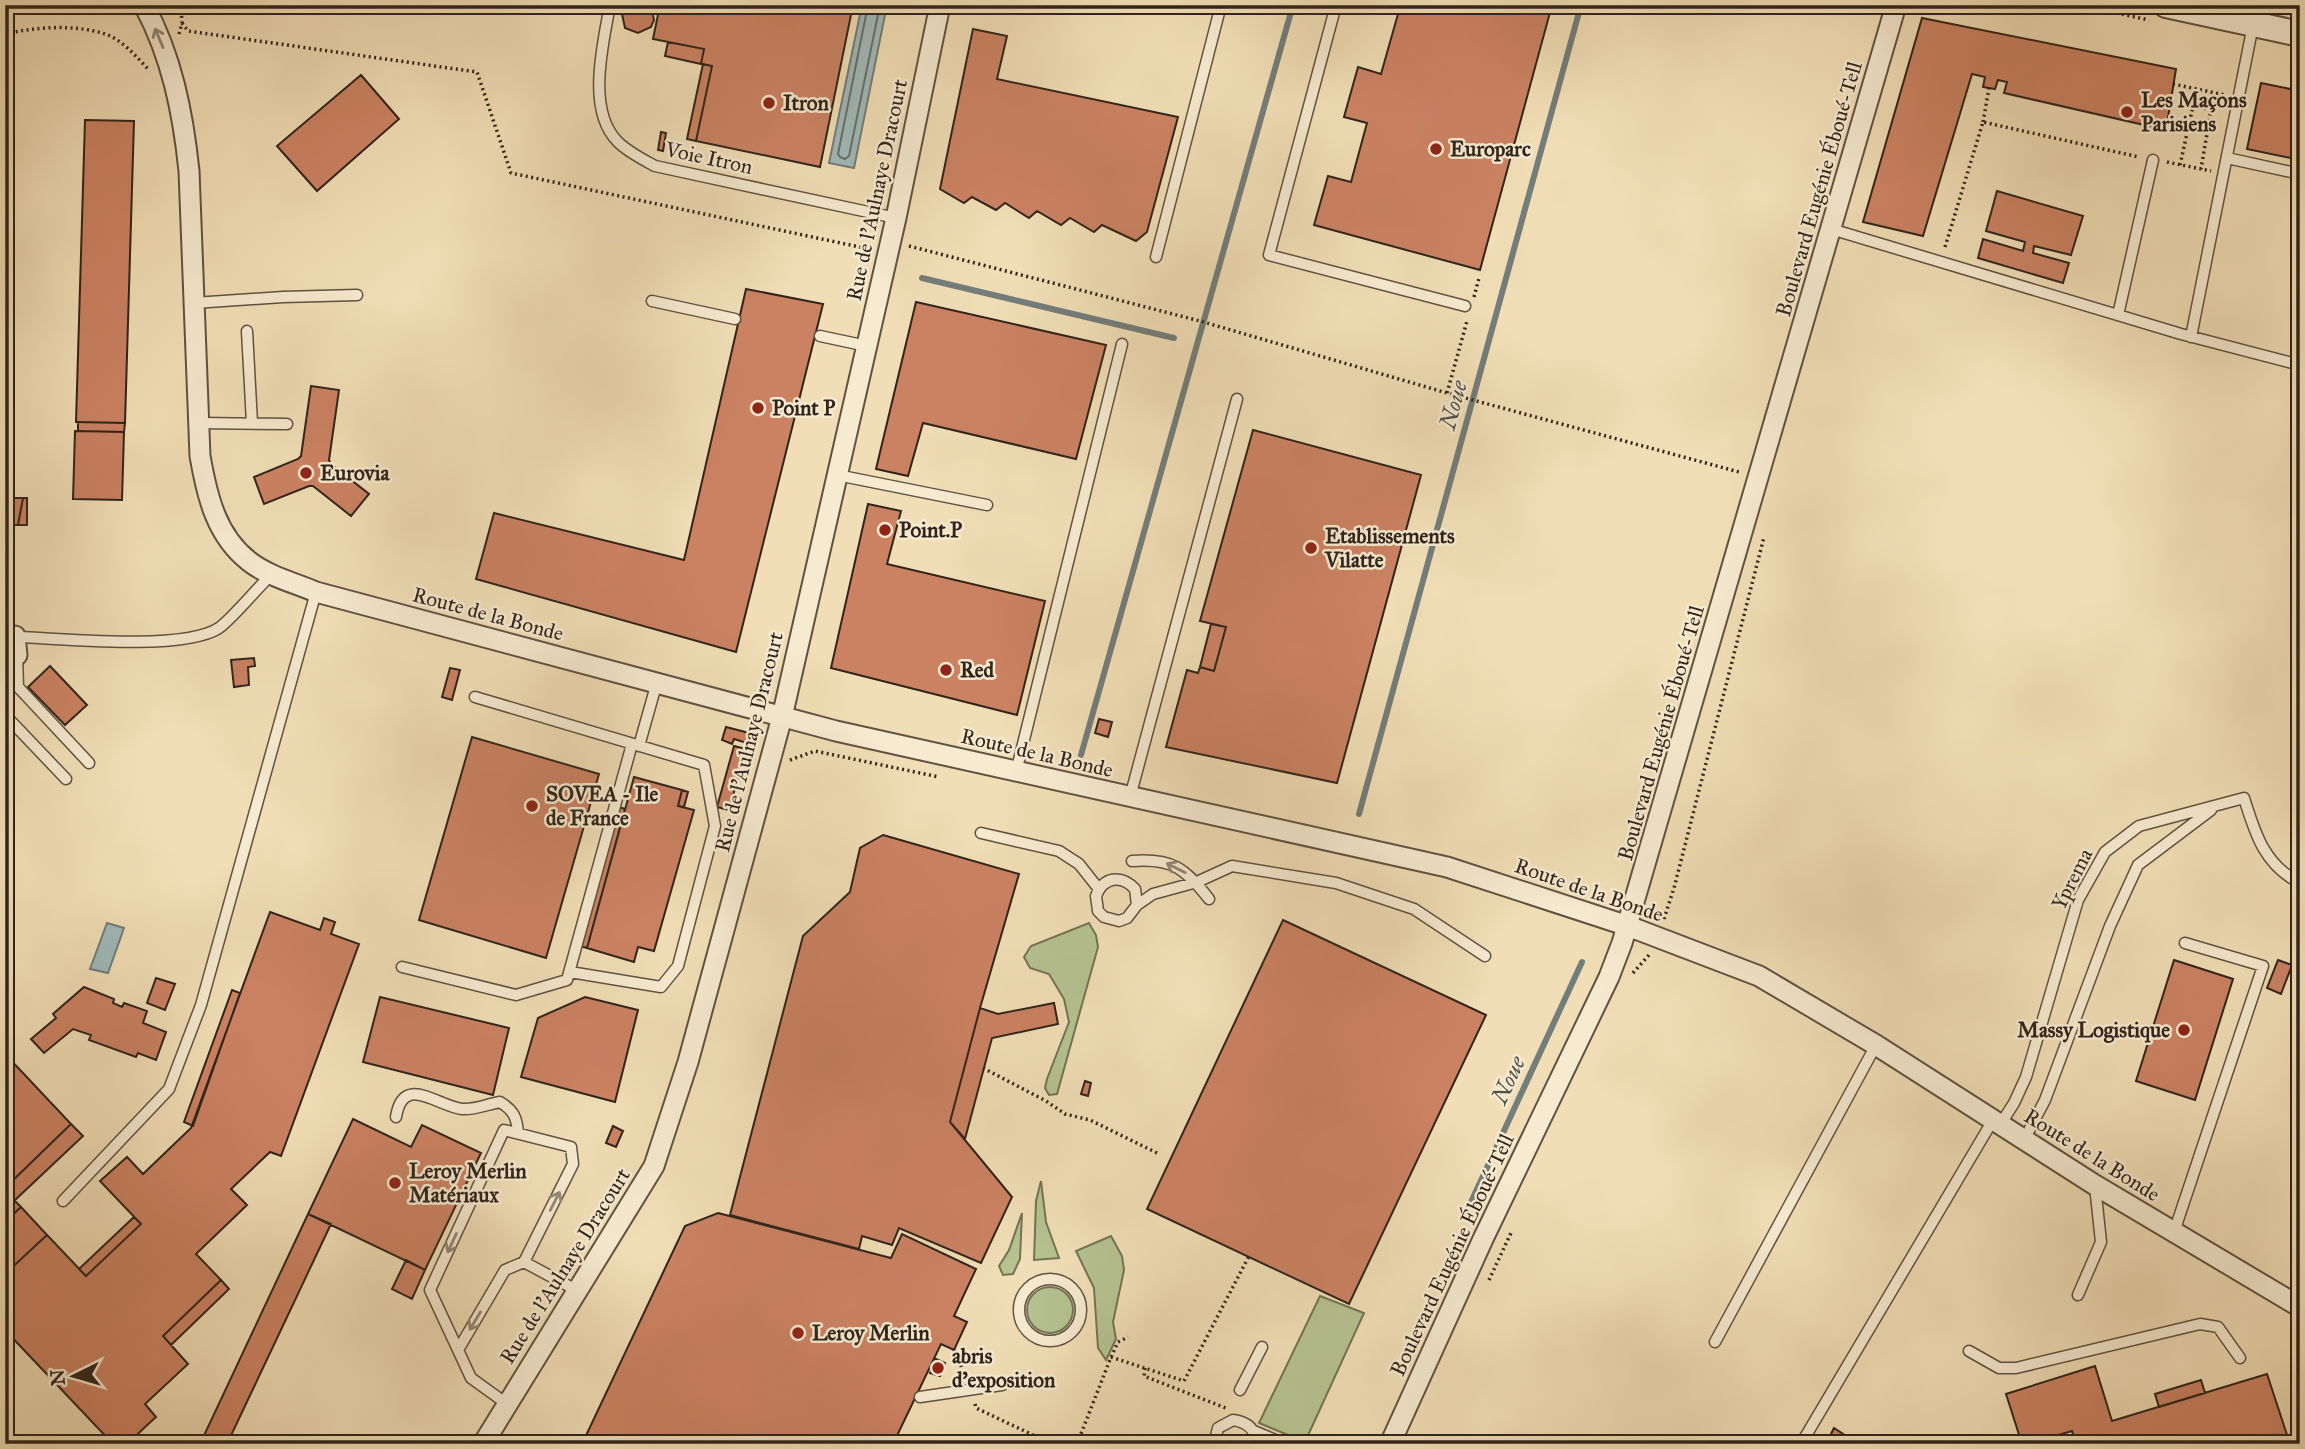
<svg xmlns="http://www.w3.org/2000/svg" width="2305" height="1449" viewBox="0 0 2305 1449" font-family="'IM FELL Great Primer',serif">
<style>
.green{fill:#b6c291;stroke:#737356;stroke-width:2}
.water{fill:#9fb9b9;stroke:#737d7a;stroke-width:2}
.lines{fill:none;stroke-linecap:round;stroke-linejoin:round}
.shore{stroke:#686e6a;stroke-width:2}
.stream{stroke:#737d7a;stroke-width:6}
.building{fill:#cb8263;stroke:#30241b;stroke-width:2}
.service-casing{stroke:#605242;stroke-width:13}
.minor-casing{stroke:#605242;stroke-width:23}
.tertiary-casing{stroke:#605242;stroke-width:28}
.path{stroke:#30241b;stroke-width:3.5;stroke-dasharray:2 3.5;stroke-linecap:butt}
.service{stroke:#f6ead0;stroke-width:10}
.minor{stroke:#f6ead0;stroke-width:19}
.tertiary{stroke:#f6ead0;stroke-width:24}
.oneway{stroke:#938776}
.poi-dot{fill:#8f2418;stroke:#f6ead0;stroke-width:2.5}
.labels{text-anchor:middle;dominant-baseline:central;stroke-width:5;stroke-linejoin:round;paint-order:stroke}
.poi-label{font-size:21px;font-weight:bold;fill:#30241b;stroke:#f6ead0;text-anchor:start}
.street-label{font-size:21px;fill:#30241b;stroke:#f6ead0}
.water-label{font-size:23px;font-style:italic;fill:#51514a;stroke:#f6ead0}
</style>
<rect width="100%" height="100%" fill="#f1deb6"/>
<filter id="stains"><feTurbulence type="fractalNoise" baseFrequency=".00286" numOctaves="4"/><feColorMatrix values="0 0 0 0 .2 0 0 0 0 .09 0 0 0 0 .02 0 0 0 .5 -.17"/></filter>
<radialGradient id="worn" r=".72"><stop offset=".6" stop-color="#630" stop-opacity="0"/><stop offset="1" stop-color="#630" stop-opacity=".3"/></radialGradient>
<path class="green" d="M1089 923 1096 935 1098 947 1057 1094 1049 1095 1045 1088 1047 1079 1069 1022 1064 999 1049 974 1030 968 1024 957 1031 946Z
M1041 1181 1046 1222 1059 1258 1034 1260 1036 1201Z
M1022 1213 1020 1259 1013 1274 1003 1275 999 1266 1009 1250Z
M1111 1236 1122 1256 1124 1270 1113 1322 1116 1339 1106 1360 1098 1348 1094 1288 1076 1251Z
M1027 1310a23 23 0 1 1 46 0a23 23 0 1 1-46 0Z
M1320 1296 1364 1313 1305 1442 1259 1423Z"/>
<path class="water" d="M862 5H887L854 168 829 163Z
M107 923 124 928 108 973 90 969Z"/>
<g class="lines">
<path class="shore" d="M868 5 838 154 840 157 845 159 849 156 880 5"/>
<path class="stream" d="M922 278 1174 338
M1081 755 1293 5
M1359 814 1581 5
M1466 1213 1582 962"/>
</g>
<path class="building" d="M626 5 651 6 654 20 651 27 638 33 625 28 622 14Z
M660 5H853L820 167 696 141 712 66 701 64 704 49 653 39Z
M1375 5H1552L1480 270 1314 225 1328 176 1351 182 1367 123 1344 117 1358 67 1381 74 1398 14 1374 7Z
M1922 18 2176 69 2166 130 2004 93 2007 82 1998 80 1995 89 1983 87 1985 77 1972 74 1923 236 1863 222Z
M973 29 1007 36 997 79 1178 117 1147 232 1136 241 1102 225 1094 232 1070 218 1061 225 1037 211 1029 218 1005 203 996 210 972 197 964 203 940 189Z
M668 42 704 49 701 64 665 56Z
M703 64 712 66 696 141 687 139Z
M361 75 399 119 317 191 277 146Z
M2261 83 2300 91V160L2247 149Z
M6 114H10L9 158H5Z
M85 120 134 121 125 423 76 422Z
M661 132 666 133 663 151 658 150Z
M1997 191 2083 216 2071 255 2034 246 2033 253 2069 263 2063 283 1978 258 1983 239 2023 251 2025 242 1986 231Z
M5 227H8L6 276H5Z
M746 289 823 304 736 652 476 579 494 513 684 560Z
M916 302 1106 345 1076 459 923 423 908 476 876 469Z
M311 386 339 390 329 460 331 464 369 494 351 516 313 486H309L264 504 254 477 298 459 301 456Z
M78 422 125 423 124 432 78 431Z
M1253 430 1421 475 1337 783 1166 747 1187 670 1198 673 1200 667 1214 671 1226 627 1200 621Z
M75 431 124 432 122 500 73 499Z
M5 498H23L18 525H5Z
M23 498H27V525H18Z
M868 504 901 511 887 564 1045 601 1017 715 831 668Z
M1211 624 1226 627 1214 671 1200 667Z
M254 658 255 666 248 667 249 685 234 687 231 660Z
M50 666 87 705 65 725 28 687Z
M450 668 460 670 452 700 442 697Z
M1099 719 1112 722 1108 737 1095 733Z
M726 727 753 734 750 744 734 739 732 744 722 740Z
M472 737 599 774 546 958 419 920Z
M734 746 746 749 729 810 717 807Z
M634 777 682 790 678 806 694 810 654 951 638 947 634 962 587 948Z
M682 790 688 792 684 807 678 806Z
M619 807 625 809 587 948 580 946Z
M883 835 1019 874 980 1008 950 1122 1012 1197 981 1263 899 1228 892 1245 862 1236 859 1249 730 1215 803 936 850 892 860 848Z
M270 912 320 930 324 918 335 922 331 934 359 944 281 1156 270 1152 231 1189 247 1205 196 1254 221 1280 163 1336 188 1364 145 1404 156 1417 127 1444H113L5 1330V1274L47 1235 86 1276 141 1224 100 1181 127 1157 143 1174 191 1128Z
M1283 920 1486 1015 1349 1304 1147 1209Z
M2174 960 2233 979 2195 1100 2136 1081Z
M2278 960 2292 965 2281 994 2267 988Z
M156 978 175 984 165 1010 147 1003Z
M84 987 114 999 113 1003 122 1007 124 1003 147 1011 143 1023 166 1032 156 1060 138 1053 136 1057 89 1040 91 1035 73 1029 44 1053 31 1039 56 1018 53 1014Z
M232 990 240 993 193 1126 184 1122Z
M380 997 509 1028 493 1095 363 1062Z
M585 997 638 1010 615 1102 521 1077 538 1018Z
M1054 1003 1058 1024 992 1038 965 1139 950 1122 980 1008 998 1014Z
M6 1055 71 1124 5 1188V1056Z
M1085 1081 1091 1083 1088 1096 1081 1094Z
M353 1119 411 1147 422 1125 481 1153 425 1270 308 1214Z
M71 1124 83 1136 14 1201 5 1191V1188Z
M613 1126 623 1131 616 1147 606 1143Z
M5 1191 21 1207 5 1222Z
M21 1207 47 1235 5 1274V1222Z
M718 1213 891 1258 902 1234 976 1269 954 1316 967 1322 954 1350 941 1344 893 1444H582L685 1226Z
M308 1214 331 1224 227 1444H200Z
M134 1217 141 1224 86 1276 79 1269Z
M406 1260 425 1270 412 1299 392 1289Z
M221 1280 229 1289 171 1345 163 1336Z
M936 1359 945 1363 940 1376 930 1373Z
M2095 1366 2112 1421 2267 1374 2290 1444H2076L2072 1431 2055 1436 2057 1444H2022L2006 1394Z
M2201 1380 2205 1393 2159 1407 2155 1394Z
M1834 1428 1851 1439 1848 1444H1826Z"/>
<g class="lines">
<g class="service-casing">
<path id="service" d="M610 5C603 44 586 111 618 142 628 152 642 159 655 166L896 218
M1336 5 1269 255 1465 306
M2227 158 2300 174
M1831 229 2181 334 2300 365
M1156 257 1221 5
M652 301 735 319
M194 303 283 297 357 295
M2118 315 2153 160
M247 331 252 423
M820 336 867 346
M2191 337 2253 25
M199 423 287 424
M837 475 987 505
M5 636C52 638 182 652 219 628 233 618 258 587 272 574
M17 655 18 687
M5 673 89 763
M475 697 704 765 715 826 678 966 661 987 570 972
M5 715 66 779
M639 746 657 682
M1016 772 1122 344
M1130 797 1237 399
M981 833 1059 851 1079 864 1098 888
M1132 861C1172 858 1185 868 1209 899
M1137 905 1135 889C1121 874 1103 877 1096 896L1098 911 1104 917 1119 921 1127 918 1137 905 1153 894 1197 882 1232 866 1336 883 1414 909 1485 956
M402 967 516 995 567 980 632 744
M396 1117C403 1073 437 1106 462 1109 475 1110 488 1104 500 1102 513 1110 517 1117 518 1133
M2000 1125 2014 1103 2026 1077 2078 900 2105 852 2139 826 2244 798C2255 833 2264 865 2300 883
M2025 1138 2045 1100 2110 926 2138 865 2211 810
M63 1201 169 1089 201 1005 316 592
M2174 1232 2263 966 2185 943
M1019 1310a31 31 0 1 1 62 0a31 31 0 1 1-62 0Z
M2078 1295 2101 1242 2095 1186
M1715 1342 1876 1045
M458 1350 430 1290 504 1130 571 1147 573 1164 524 1262
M1969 1351 1999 1368H2016L2200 1324 2218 1327 2240 1358
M1240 1390 1262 1347
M920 1397 1002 1385
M507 1404 471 1378 458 1350 505 1270 524 1262 578 1291
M1254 1431 1285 1444
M1214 1444 1218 1428 1233 1420C1247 1422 1256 1429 1256 1444
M1801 1444 1993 1120"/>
</g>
<g class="minor-casing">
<path id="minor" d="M144 5C172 57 183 113 189 171L200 456C207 496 216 536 250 562 268 576 295 583 316 592L836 731 1447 867 1628 926 1759 976 1876 1045 2095 1185 2300 1307
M15 636 17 655
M483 1444 654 1166 688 1062 782 717 896 218 940 5
M1390 1444 1483 1239 1609 977 1622 943 1896 5"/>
</g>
<g class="tertiary-casing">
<path id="tertiary" d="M2166 5 2300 34"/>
</g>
<path class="path" d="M2079 5 2149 20
M182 23 188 31 477 72 511 173 869 249
M5 34C35 27 75 24 105 34 121 39 136 56 148 69
M179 34 182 23 181 5
M2173 84 2225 95
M1983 122 1989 88
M2167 162 2211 171
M2180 165 2193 106 2211 110 2201 169
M909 246 1200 321 1447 393 1739 472
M1945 247 1983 122 2139 157
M1474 297 1479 278
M1447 393 1467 321
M790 760 815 751 939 777
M1664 919 1674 888 1764 537
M1633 973 1649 955
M983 1068 1046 1101 1065 1114 1090 1120 1157 1153
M1489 1280 1511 1233
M954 1350 966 1377
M1111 1357 1184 1381 1249 1256
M1145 1368 1144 1376 1226 1408
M975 1404 976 1408 1052 1444
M1077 1444 1111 1357 1118 1342 1128 1337"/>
<use href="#service" class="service"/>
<use href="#minor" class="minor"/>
<use href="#tertiary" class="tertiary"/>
</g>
<defs><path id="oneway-shaft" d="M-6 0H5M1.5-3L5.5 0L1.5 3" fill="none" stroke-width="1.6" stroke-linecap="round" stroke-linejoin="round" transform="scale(1.75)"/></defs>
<g class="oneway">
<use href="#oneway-shaft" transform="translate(159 38) rotate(-113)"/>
<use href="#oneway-shaft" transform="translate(1176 868) rotate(-153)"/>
<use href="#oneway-shaft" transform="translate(555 1201) rotate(-63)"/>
<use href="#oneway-shaft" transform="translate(452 1243) rotate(115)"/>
<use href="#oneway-shaft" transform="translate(475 1321) rotate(121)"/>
</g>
<g class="poi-dot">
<circle cx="769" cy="103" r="7"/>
<circle cx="2127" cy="112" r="7"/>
<circle cx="1436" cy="149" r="7"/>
<circle cx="758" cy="408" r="7"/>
<circle cx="306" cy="473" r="7"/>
<circle cx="885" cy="530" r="7"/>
<circle cx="1311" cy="548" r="7"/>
<circle cx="946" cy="670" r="7"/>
<circle cx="532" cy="806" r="7"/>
<circle cx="2184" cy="1030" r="7"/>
<circle cx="395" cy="1183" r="7"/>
<circle cx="798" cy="1333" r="7"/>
<circle cx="938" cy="1368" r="7"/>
</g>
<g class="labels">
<g class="poi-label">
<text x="2141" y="100">Les Maçons<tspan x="2141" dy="24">Parisiens</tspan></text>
<text x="783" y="103">Itron</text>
<text x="1450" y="149">Europarc</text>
<text x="772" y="408">Point P</text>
<text x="320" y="473">Eurovia</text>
<text x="899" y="530">Point.P</text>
<text x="1325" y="536">Etablissements<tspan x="1325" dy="24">Vilatte</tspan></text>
<text x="960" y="670">Red</text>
<text x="546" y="794">SOVEA - Ile<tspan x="546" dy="24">de France</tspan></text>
<text x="2170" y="1030" text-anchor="end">Massy Logistique</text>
<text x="409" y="1171">Leroy Merlin<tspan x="409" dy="24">Matériaux</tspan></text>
<text x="812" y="1333">Leroy Merlin</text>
<text x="952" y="1356">abris<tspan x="952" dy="24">d’exposition</tspan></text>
</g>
<g class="street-label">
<text transform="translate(709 158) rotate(12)">Voie Itron</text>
<text transform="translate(1819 189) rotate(-74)">Boulevard Eugénie Éboué-Tell</text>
<text transform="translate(877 190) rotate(-78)">Rue de l'Aulnaye Dracourt</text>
<text transform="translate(488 614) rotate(15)">Route de la Bonde</text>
<text transform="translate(1661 733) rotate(-74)">Boulevard Eugénie Éboué-Tell</text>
<text transform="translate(749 742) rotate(-76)">Rue de l'Aulnaye Dracourt</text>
<text transform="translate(1037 753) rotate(13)">Route de la Bonde</text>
<text transform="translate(2072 879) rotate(-63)">Yprema</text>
<text transform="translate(1589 890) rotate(19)">Route de la Bonde</text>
<text transform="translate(2092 1155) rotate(32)">Route de la Bonde</text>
<text transform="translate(1452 1255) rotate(-65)">Boulevard Eugénie Éboué-Tell</text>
<text transform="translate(565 1266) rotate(-58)">Rue de l'Aulnaye Dracourt</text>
</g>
<g class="water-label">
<text transform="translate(1453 405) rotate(-75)">Noue</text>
<text transform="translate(1508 1080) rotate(-65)">Noue</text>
</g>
</g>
<rect width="2305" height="1449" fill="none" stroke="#f1deb6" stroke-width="28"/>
<rect x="7" y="7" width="2291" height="1435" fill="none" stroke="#30241b" stroke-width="3.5"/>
<rect x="14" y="14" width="2277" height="1421" fill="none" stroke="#30241b" stroke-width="2"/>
<g transform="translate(74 1376) rotate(265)" stroke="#f6ead0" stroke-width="5" paint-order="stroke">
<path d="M0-5L12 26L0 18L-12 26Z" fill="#30241b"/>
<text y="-10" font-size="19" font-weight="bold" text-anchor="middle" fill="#30241b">N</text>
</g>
<rect width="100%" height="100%" filter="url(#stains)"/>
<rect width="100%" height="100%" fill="url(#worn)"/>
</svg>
